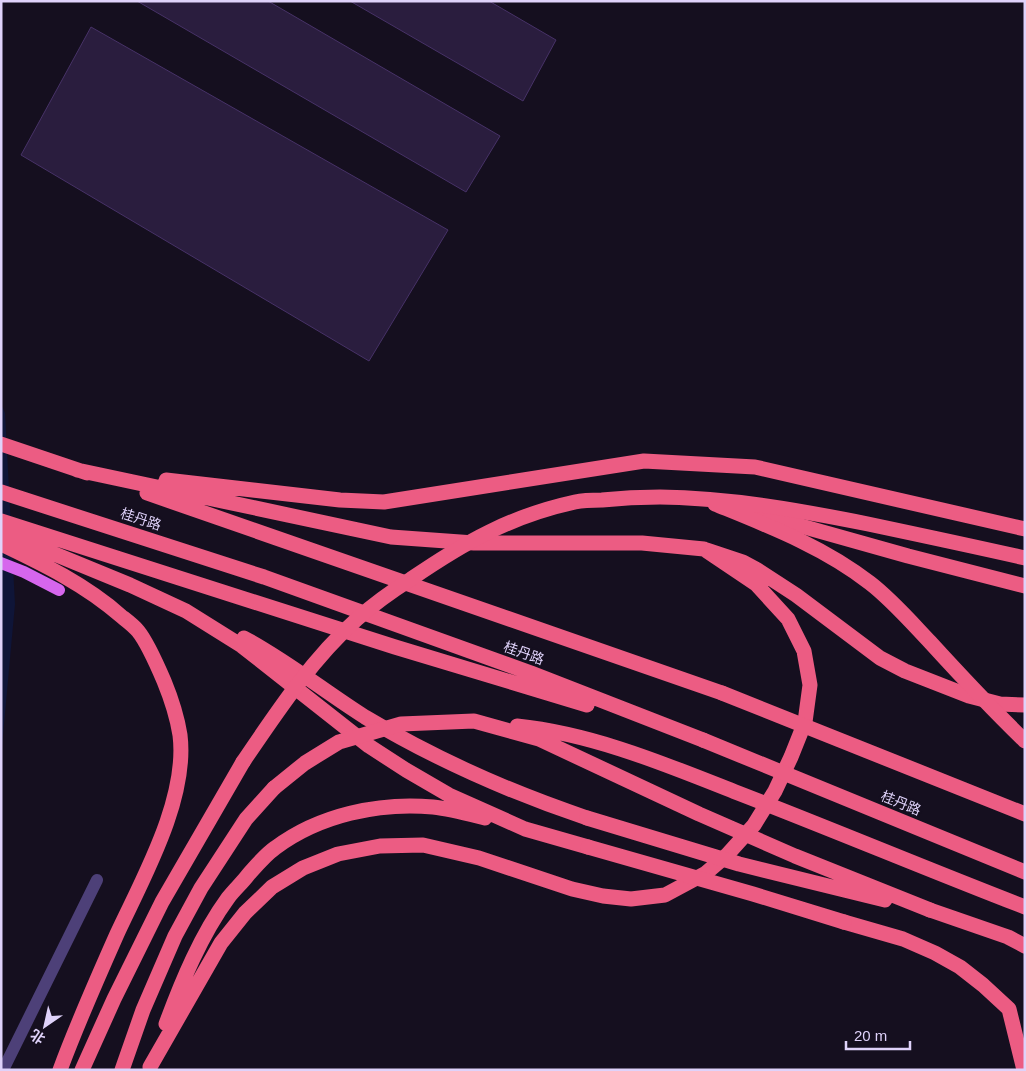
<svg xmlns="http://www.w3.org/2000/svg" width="1026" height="1071" viewBox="0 0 1026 1071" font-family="Helvetica,'Noto Sans SC',sans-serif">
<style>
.water{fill:#0f1538}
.building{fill:#2a1d3e;stroke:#473267}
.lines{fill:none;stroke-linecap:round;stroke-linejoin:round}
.minor{stroke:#4d4078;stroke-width:12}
.major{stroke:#d666ed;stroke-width:12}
.highway{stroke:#ec5c83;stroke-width:15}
.highway-bridge{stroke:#ec5c83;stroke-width:15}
.labels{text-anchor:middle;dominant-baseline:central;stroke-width:4.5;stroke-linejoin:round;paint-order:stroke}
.street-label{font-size:14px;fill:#dfd2fa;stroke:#150f1f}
</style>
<rect width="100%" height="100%" fill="#150f1f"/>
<path class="water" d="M1 404 5 413 15 604 1 757Z"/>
<path class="building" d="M137 1H268L500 136 466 192Z
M350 1H489L556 40 523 101Z
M91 27 448 230 369 361 21 155Z"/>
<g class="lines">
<path class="minor" d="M3 1070 97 880"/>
<path class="major" d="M1 563 24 572 59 590"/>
<path class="highway" d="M1 444 87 473
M77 470 391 537 474 543H642L704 549 743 562 756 569 796 595 880 658 905 671 969 696 1000 704 1025 705
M166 480 340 500 384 502 644 461 755 467 1025 529
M1 492 264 577 531 673 703 740
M147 493 722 693
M744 510 908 556 1025 586
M1 521 395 647 587 705
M1 532 130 585 186 611 242 646 369 746 406 770 449 795 525 829 588 847
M1 544C43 564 86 585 121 616 126 620 133 625 138 631 147 642 158 667 164 681 171 698 177 716 180 735 188 799 143 878 117 934 97 979 77 1024 60 1070
M244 638C287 661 324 691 365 717 435 759 510 792 587 818
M930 910 1008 937 1025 946
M844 922 903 939 935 953 960 967 983 985 1009 1009 1024 1070
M166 1024C182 981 201 935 228 898 234 890 242 883 248 875 256 866 265 855 275 848 319 815 379 802 433 807 451 809 469 814 485 818
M150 1067 221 943 245 913 272 887 303 868 338 854 380 846 423 845 479 858 572 889 603 896 631 899 665 895 706 873 727 855 754 825 775 791 791 757 805 722 810 685 804 651 788 619 756 584 704 549
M82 1070 114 999 162 902 243 762
M122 1070 143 1010 175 936 201 888 246 819 274 788"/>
<path class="highway-bridge" d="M715 504C769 526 824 547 870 583 892 600 911 622 930 642 961 676 992 709 1025 741
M722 693 1025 814
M517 726C594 734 667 765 738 793 834 830 929 870 1025 907
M703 740 1025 872
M243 762C277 712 312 659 357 619 374 604 392 591 411 579 465 542 511 516 575 502 584 500 593 500 602 500 621 498 640 497 660 497 731 498 798 510 868 524 920 535 972 546 1025 558
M274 788 305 763 339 742 401 724 474 721 539 739 699 814 795 856 930 910
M587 818 739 864 885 900
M588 847 753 894 844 922"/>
</g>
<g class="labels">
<g class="street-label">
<text transform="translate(141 519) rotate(18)">桂丹路</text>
<text transform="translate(524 653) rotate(20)">桂丹路</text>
<text transform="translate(901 803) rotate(22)">桂丹路</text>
</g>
</g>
<rect width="1026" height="1071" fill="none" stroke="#dfd2fa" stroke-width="5"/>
<g transform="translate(45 1026) rotate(214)" stroke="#150f1f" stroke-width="4" paint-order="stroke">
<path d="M0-4L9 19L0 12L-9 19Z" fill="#dfd2fa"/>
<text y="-8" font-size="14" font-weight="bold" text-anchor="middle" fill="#dfd2fa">北</text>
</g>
<path d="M846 1041v8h64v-8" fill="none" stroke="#dfd2fa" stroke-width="2.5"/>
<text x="854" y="1041" font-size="15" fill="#dfd2fa" stroke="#150f1f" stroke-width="4" paint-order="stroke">20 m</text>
</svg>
